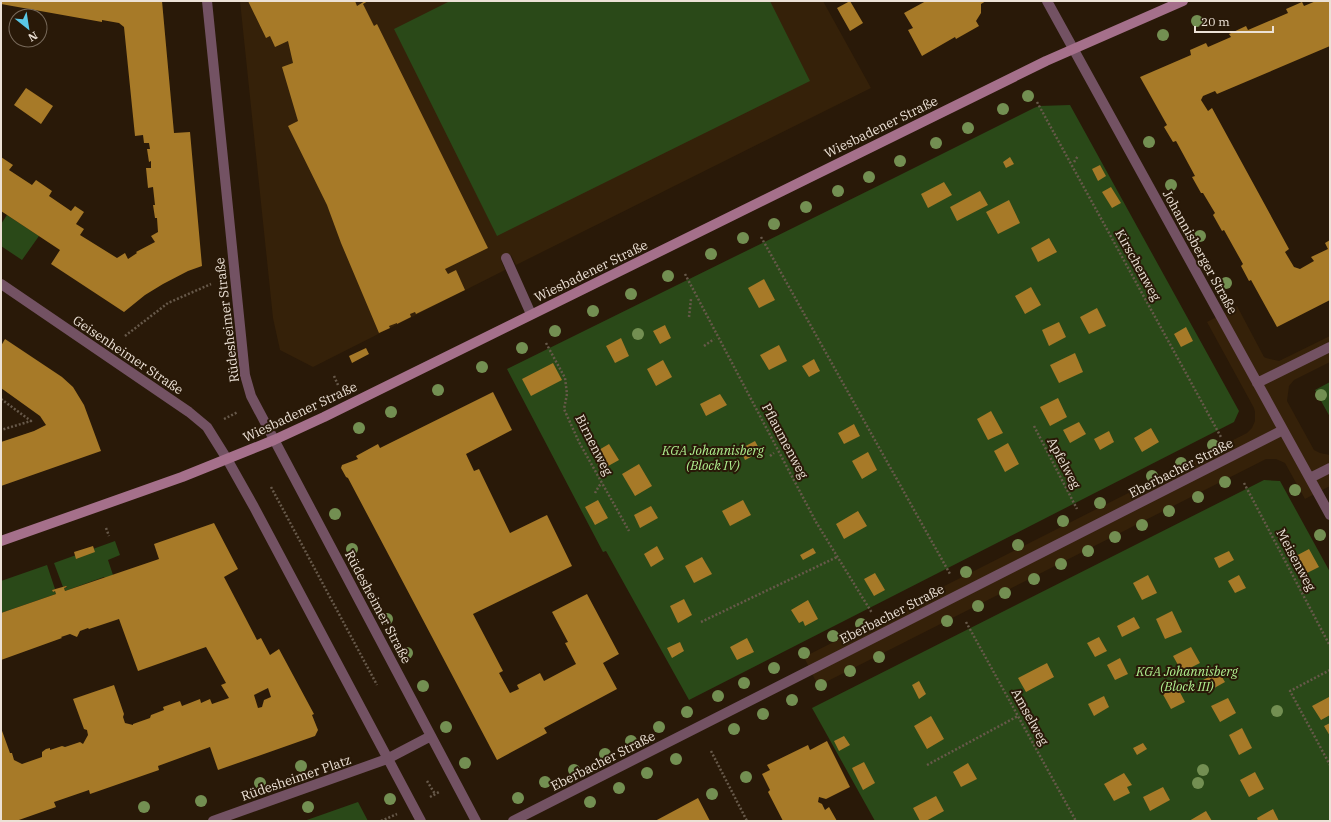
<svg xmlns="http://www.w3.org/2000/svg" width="1331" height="822" viewBox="0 0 1331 822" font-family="'IBM Plex Serif',serif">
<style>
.built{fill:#352109}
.green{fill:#2a4918}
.building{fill:#a77a28;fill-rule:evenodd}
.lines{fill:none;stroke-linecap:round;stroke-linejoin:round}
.path{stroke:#67594a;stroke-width:2.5;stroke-dasharray:2 2;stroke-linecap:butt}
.lane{stroke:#735263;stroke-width:10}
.street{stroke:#735263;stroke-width:10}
.secondary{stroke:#a5708b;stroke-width:10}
.tree{fill:#738f52}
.labels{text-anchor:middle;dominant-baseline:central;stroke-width:4;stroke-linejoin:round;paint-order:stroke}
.street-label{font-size:13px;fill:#ece1d6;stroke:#291908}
.park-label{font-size:13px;font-style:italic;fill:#afef8f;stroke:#291908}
</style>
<rect width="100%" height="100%" fill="#291908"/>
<path class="built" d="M240 1H823L871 88 516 265 511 255 501 260 505 270 313 367 280 350 273 318Z
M1237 306 1264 357 1266 358 1279 361 1330 336V362L1294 380 1289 386 1287 401 1314 450 1320 453 1330 455V486L1305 499 1285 463 1276 459H1266L818 686 804 657 1247 433 1252 428 1255 421V412L1254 408 1207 322Z"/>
<path class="green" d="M450 1H770L810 81 497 236 394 29Z
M1070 105 1239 411 1234 422 689 700 606 551 603 552 507 369 896 177 1034 108 1039 106Z
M7 215 39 236 22 260 1 246V224Z
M1330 382V417L1315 390Z
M1264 480 1280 481 1330 572V821H875L812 708Z
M115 541 120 555 108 560 113 575 105 578 104 577 65 591 64 588H67L66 586 63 587 54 563Z
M47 565 55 589 52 590 53 592 55 591 56 594 1 613V581Z
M358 802 368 821H304Z"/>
<path class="building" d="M1 1H162L174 133 190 132 202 266 188 271 163 284 145 295 124 312 51 264 60 250 1 211V157L13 165 9 170 32 185 36 180 52 191 49 196 71 211 75 206 84 212 76 224 84 229 80 235 117 258 125 253 128 259 137 253 136 252 155 242 151 236 158 232 157 218H155L153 205H155L153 187 148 188 146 168H151V161L149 162 147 149H150L149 143H144L143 135 135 136 124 27 119 23 102 20V22L1 4Z
M248 1H355L357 6 365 1H368L363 4 374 26 377 24 488 248 445 269 448 274 456 270 465 290 416 314 415 312 410 314 411 317 397 324V323L389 326 390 328 379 333 341 243 327 205 288 126 298 121 282 67 293 63 288 41 275 47 270 36 266 38Z
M850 1 863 23 850 31 837 8Z
M926 1H986L981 4V13L976 21 979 26 956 39 955 37 922 56 908 30 913 28 904 13Z
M1316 1H1330V46L1217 94 1215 91 1203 96 1201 100 1208 111 1212 108 1289 249 1285 252 1294 267 1300 269 1314 261 1311 257 1328 249 1325 243 1330 240V300L1277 327 1251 280 1249 281 1241 266 1243 264 1224 230 1222 231 1213 215 1215 213 1203 193H1201L1192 177 1195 176 1176 141 1173 142 1164 127 1167 125 1140 77 1191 55 1190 50 1206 43 1208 47 1231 37 1229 34 1246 26 1248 30 1288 13 1286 9 1302 2 1304 6Z
M26 88 53 106 41 124 14 105Z
M1010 157 1014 164 1006 168 1003 162Z
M1100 165 1106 176 1098 181 1092 169Z
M944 182 952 195 928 208 921 194Z
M1111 187 1121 203 1112 208 1102 192Z
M980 191 988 205 957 221 950 207Z
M1009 200 1020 223 998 234 986 212Z
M1049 238 1057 252 1038 262 1031 248Z
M764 279 775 300 759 308 748 288Z
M1031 287 1041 305 1025 314 1015 296Z
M1097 308 1106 326 1089 334 1080 317Z
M1059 322 1066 337 1049 346 1042 330Z
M665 325 671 338 660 344 653 331Z
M1186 327 1193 341 1181 347 1174 334Z
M621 338 629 356 615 363 606 346Z
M5 339 62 377 73 387 84 405 101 451 1 486V442L34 431 46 425 40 416 1 388V346Z
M779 345 787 361 769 370 760 355Z
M366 348 369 354 352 363 349 356Z
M1075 353 1083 372 1059 383 1050 365Z
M814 359 820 371 809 377 802 366Z
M663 360 672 377 656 386 647 369Z
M553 363 562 380 531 396 522 379Z
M493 392 512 430 466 454 474 471 479 469 510 533 547 515 572 566 473 614 503 671 499 673 510 693 519 689 517 685 540 673 544 681 576 664 565 643 568 642 552 612 587 594 619 654 603 663 617 689 544 728 547 733 497 760 348 478 346 477 341 468 342 465 358 459 356 456 378 444 380 448Z
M720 394 727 405 706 416 700 404Z
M1058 398 1067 417 1050 426 1040 407Z
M991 411 1003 433 988 440 977 419Z
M1079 422 1086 434 1070 443 1063 430Z
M854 424 860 436 844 444 838 433Z
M1151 428 1159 442 1142 452 1134 438Z
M1109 431 1114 442 1100 450 1094 439Z
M755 441 761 452 745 460 740 449Z
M1008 443 1019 464 1005 472 994 451Z
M609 444 619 460 601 470 592 454Z
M868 452 877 470 862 479 852 461Z
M639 464 652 486 635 496 622 474Z
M598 500 608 518 595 525 585 507Z
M743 500 751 515 730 526 722 511Z
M651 506 658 518 640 528 634 515Z
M858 511 867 526 844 539 836 524Z
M214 523 238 569 224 577 257 640 261 638 270 655 279 649 314 714 312 715 318 730 315 736 218 770 210 747 158 766 159 770 90 794 89 790 54 802 56 807 16 821H1V728L10 753H12L14 760 22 764 42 757V752L46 749 50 748V750L62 746 65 747 80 742 83 744 88 735 87 730 84 729 73 699 114 685 124 714 123 717 125 723 133 725V724L150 718 151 715 164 710 163 707 180 701 182 706 200 699 201 703 210 699 212 704 229 698 221 685 226 683 206 647 138 671 119 619 89 629 88 628 80 631 77 637 70 634 61 637 62 638 1 660V613L56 594 55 591 53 592 52 590 66 586 67 587 64 588 65 591 159 559 154 544ZM268 688 271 697 264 700 262 707 258 708 254 695Z
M93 546 95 552 76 559 74 552Z
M657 546 664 559 651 567 644 554Z
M813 548 816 553 803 560 800 555Z
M1309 549 1319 567 1301 576 1292 558Z
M1229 551 1234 560 1219 568 1214 558Z
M702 557 712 574 694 583 685 566Z
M875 573 885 590 874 596 864 579Z
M1148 575 1157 593 1142 600 1133 583Z
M1239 575 1246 588 1235 593 1228 581Z
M684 599 692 615 678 623 670 606Z
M808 600 818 619 805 626 803 621 799 623 791 610Z
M1172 611 1182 632 1165 639 1156 619Z
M1134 617 1140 628 1122 637 1117 626Z
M1099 637 1107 651 1095 657 1087 643Z
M747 638 754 652 737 660 730 647Z
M680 642 684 651 672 658 667 648Z
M1191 647 1200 663 1182 672 1173 656Z
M1120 658 1128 674 1115 680 1107 665Z
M1047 663 1054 677 1026 692 1018 678Z
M1219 672 1225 682 1209 691 1203 680Z
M919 681 926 694 919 699 912 685Z
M1174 681 1185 702 1171 709 1160 689Z
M1104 696 1109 707 1094 716 1088 704Z
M1329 697 1330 715 1321 720 1312 706Z
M1228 698 1236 713 1220 722 1211 706Z
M931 716 944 739 927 749 914 726Z
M1330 723V736L1324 726Z
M1242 728 1252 748 1239 755 1229 735Z
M844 736 850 745 839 751 834 741Z
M827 741 850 787 826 799 819 797 818 802 822 804 825 810 829 807 837 821H787L786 820 783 821 768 792 770 790 762 774 770 770 767 765 808 745 810 750Z
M1143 743 1147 749 1137 755 1133 748Z
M864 762 875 783 863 790 852 768Z
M968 763 977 779 961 787 953 772Z
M1255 772 1264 789 1249 797 1240 780Z
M1124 773 1132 785 1127 787 1130 793 1114 801 1104 784Z
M1163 787 1170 800 1150 811 1143 797Z
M936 796 944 811 926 821H920L913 808Z
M698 798 710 821H655Z
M1273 809 1279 821H1258L1257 818Z
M1206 811 1212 821H1189Z"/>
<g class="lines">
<path class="path" d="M1037 102 1221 437
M1074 162 1078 156
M761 237 950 574
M685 274 816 522 872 613
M689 317 691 299
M125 336 168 303 211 284
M546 343 565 378 567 394 564 409 579 442 629 531
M704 346 714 339
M334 376 338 385
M1 399 31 421 1 430
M224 419 238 412
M1034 426 1077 509
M770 456 774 453
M1244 483 1330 646
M271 487 377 685
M595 493 599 486 602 483
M106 528 109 536
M701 622 837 557
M966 622 1076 821
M1330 670 1290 691 1330 765
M711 751 747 821
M927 765 1018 716
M427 781 435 794
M430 797 439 792
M381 821 397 814"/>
<path class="lane" d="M506 258 531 314"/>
<path class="street" d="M207 1 245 375 251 396 476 821
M1047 1 1330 515
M1 284 189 412 207 427 227 459 254 507 421 821
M1257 383 1330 347
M1310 478 1330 468
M213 821 387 759 431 736
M513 821 1283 430"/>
<path class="secondary" d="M1 541 182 477 274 440 324 417 1046 61 1183 1"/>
</g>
<g class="tree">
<circle cx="1197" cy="21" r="6"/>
<circle cx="1163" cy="35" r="6"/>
<circle cx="1028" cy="96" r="6"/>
<circle cx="1003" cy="109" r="6"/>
<circle cx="968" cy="128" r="6"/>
<circle cx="1149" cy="142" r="6"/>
<circle cx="936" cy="143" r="6"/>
<circle cx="900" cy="161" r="6"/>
<circle cx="869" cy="177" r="6"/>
<circle cx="1171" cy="185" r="6"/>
<circle cx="838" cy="191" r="6"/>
<circle cx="806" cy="207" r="6"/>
<circle cx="774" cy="224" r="6"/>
<circle cx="1200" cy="236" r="6"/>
<circle cx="743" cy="238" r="6"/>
<circle cx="711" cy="254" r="6"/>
<circle cx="668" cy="276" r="6"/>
<circle cx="1226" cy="283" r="6"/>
<circle cx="631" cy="294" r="6"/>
<circle cx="593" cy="311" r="6"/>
<circle cx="555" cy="331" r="6"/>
<circle cx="638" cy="334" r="6"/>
<circle cx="522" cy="348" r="6"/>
<circle cx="482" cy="367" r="6"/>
<circle cx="438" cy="390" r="6"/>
<circle cx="1321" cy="395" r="6"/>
<circle cx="391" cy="412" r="6"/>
<circle cx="359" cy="428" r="6"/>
<circle cx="1213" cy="445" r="6"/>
<circle cx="1181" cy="463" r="6"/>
<circle cx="1152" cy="476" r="6"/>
<circle cx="1225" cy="482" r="6"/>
<circle cx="1295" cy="490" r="6"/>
<circle cx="1198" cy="497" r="6"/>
<circle cx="1100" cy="503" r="6"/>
<circle cx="1169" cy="511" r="6"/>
<circle cx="335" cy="514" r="6"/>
<circle cx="1063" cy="521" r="6"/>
<circle cx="1142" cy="525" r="6"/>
<circle cx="1320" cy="535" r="6"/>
<circle cx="1115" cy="537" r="6"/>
<circle cx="1018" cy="545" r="6"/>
<circle cx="352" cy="549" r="6"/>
<circle cx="1088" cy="551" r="6"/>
<circle cx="1061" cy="564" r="6"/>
<circle cx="966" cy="572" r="6"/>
<circle cx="1034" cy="579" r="6"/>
<circle cx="1005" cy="593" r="6"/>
<circle cx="978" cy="606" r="6"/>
<circle cx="387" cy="619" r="6"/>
<circle cx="947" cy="621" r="6"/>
<circle cx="861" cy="624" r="6"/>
<circle cx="833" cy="636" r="6"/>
<circle cx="407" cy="653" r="6"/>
<circle cx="804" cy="653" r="6"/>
<circle cx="879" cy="657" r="6"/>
<circle cx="774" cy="668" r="6"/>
<circle cx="850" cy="671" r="6"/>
<circle cx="744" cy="683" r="6"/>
<circle cx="821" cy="685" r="6"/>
<circle cx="423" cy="686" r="6"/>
<circle cx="718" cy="696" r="6"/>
<circle cx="792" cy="700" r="6"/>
<circle cx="1277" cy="711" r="6"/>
<circle cx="687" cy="712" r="6"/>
<circle cx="763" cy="714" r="6"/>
<circle cx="446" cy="727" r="6"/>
<circle cx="659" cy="727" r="6"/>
<circle cx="734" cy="729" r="6"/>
<circle cx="631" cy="741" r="6"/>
<circle cx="605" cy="754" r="6"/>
<circle cx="676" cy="759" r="6"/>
<circle cx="465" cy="763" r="6"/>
<circle cx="301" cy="766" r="6"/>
<circle cx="574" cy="770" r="6"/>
<circle cx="1203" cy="770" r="6"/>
<circle cx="647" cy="773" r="6"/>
<circle cx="746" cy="777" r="6"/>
<circle cx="545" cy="782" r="6"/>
<circle cx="260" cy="783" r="6"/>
<circle cx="1198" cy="783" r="6"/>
<circle cx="619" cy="788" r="6"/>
<circle cx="712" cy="794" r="6"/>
<circle cx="518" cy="798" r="6"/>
<circle cx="390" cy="799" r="6"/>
<circle cx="201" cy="801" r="6"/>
<circle cx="590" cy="802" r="6"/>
<circle cx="144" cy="807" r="6"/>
<circle cx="308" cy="807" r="6"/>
</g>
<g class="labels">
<g class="street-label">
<text transform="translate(881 127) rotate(-26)">Wiesbadener Straße</text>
<text transform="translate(1200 252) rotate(61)">Johannisberger Straße</text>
<text transform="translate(1138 265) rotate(61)">Kirschenweg</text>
<text transform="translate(591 271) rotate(-26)">Wiesbadener Straße</text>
<text transform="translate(227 320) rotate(-97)">Rüdesheimer Straße</text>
<text transform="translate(128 355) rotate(34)">Geisenheimer Straße</text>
<text transform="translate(300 412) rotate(-25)">Wiesbadener Straße</text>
<text transform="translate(785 441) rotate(62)">Pflaumenweg</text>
<text transform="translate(594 445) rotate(63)">Birnenweg</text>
<text transform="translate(1064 463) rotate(62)">Apfelweg</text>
<text transform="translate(1181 468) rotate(-27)">Eberbacher Straße</text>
<text transform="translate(1296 560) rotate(62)">Meisenweg</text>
<text transform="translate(378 607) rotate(62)">Rüdesheimer Straße</text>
<text transform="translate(892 614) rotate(-27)">Eberbacher Straße</text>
<text transform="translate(1030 717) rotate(61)">Amselweg</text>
<text transform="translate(603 761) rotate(-27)">Eberbacher Straße</text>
<text transform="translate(296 778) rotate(-19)">Rüdesheimer Platz</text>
</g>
<g class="park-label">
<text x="713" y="450">KGA Johannisberg<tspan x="713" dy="15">(Block IV)</tspan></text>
<text x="1187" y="671">KGA Johannisberg<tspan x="1187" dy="15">(Block III)</tspan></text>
</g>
</g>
<rect width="1331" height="822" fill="none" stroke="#ece1d6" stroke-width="4"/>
<g transform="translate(28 28) rotate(150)"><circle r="19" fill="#291908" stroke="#77695a"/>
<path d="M0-3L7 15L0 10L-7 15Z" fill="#5ac8e6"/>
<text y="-6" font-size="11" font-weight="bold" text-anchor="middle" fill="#ece1d6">N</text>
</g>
<path d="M1195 26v6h78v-6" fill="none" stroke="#ece1d6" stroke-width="2"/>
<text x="1201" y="26" font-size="12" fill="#ece1d6" stroke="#291908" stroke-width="3" paint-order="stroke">20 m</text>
</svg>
